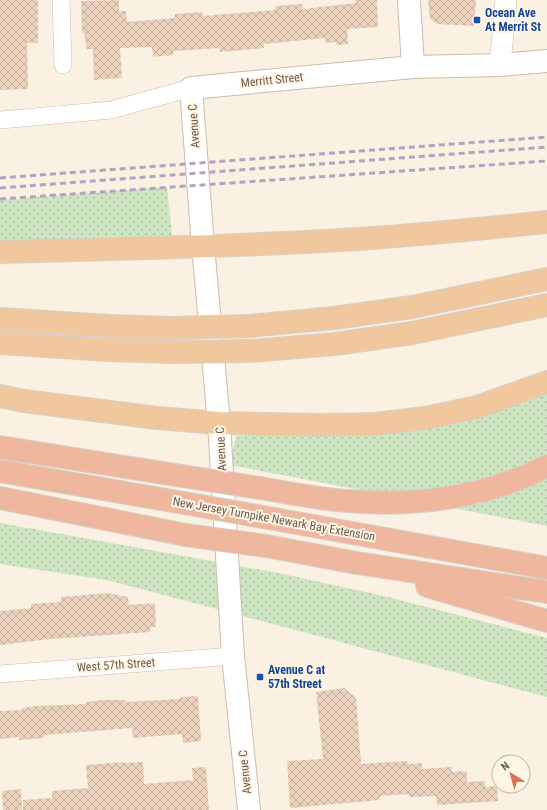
<svg xmlns="http://www.w3.org/2000/svg" width="547" height="810" viewBox="0 0 547 810" font-family="'Roboto Condensed',sans-serif">
<style>
.grass{fill:url(#grass-dots)}
.building{fill:url(#building-cross-hatch)}
.lines{fill:none;stroke-linecap:round;stroke-linejoin:round}
.minor-casing{stroke:#cbbcac;stroke-width:18}
.tertiary-casing{stroke:#cbbcac;stroke-width:22}
.secondary-casing{stroke:#cebcaa;stroke-width:24}
.trunk-casing{stroke:#d6d1cd;stroke-width:24}
.motorway-casing{stroke:#d6d1cd;stroke-width:24}
.minor{stroke:#fff;stroke-width:17}
.tertiary{stroke:#fff;stroke-width:21}
.secondary{stroke:#fff;stroke-width:22}
.trunk{stroke:#f1c89e;stroke-width:22}
.motorway{stroke:#efb79d;stroke-width:22}
.rail{stroke:#b4a2c1;stroke-width:3;stroke-dasharray:6 4;stroke-linecap:butt}
.trunk-bridge-casing{stroke:#d6d1cd;stroke-width:24;stroke-linecap:butt}
.motorway-bridge-casing{stroke:#d6d1cd;stroke-width:24;stroke-linecap:butt}
.trunk-bridge{stroke:#f1c89e;stroke-width:22}
.motorway-bridge{stroke:#efb79d;stroke-width:22}
.transit-dot{fill:#1a4fb4;stroke:#fdf6e7;stroke-width:1.5}
.labels{text-anchor:middle;dominant-baseline:central;stroke-width:4;stroke-linejoin:round;paint-order:stroke}
.transit-label{font-size:12px;font-weight:bold;fill:#164399;stroke:#fdf6e7;text-anchor:start}
.street-label{font-size:12px;fill:#6e594b;stroke:#fdf6e7}
</style>
<defs>
<pattern id="grass-dots" width="8" height="8" patternUnits="userSpaceOnUse"><rect width="8" height="8" fill="#cee5c2"/><path d="M2 2h.1M6 6h.1" fill="none" stroke="#abbda0" stroke-width="1.8" stroke-linecap="round"/></pattern>
<pattern id="building-cross-hatch" width="8" height="8" patternUnits="userSpaceOnUse"><rect width="8" height="8" fill="#ecd2bc"/><path d="M0 0l8 8M0 8l8-8" fill="none" stroke="#c3ad9b"/></pattern>
</defs>
<rect width="100%" height="100%" fill="#faf1e2"/>
<path class="grass" d="M167 187 172 236 0 244V200Z
M547 394V526L230 465 236 436 472 417Z
M0 523 279 573 388 597 547 638V697L107 580 0 564Z"/>
<path class="building" d="M0 0H38V43H27L28 89 0 90Z
M119 0V11H126L127 22 175 18V14L202 12 203 16 275 10V6L302 4 303 9 356 3V0H377L378 27 347 29 348 44 336 45V42L326 43 325 38 264 44V48L220 52 219 48 173 51V55L153 57 152 47 120 48 122 78 94 80 93 49H87L84 33H82L81 1Z
M428 0H476L474 26 438 24 430 19Z
M108 593 128 597 129 605 155 603 156 627H150V632L51 639 0 645V611L31 608V604L61 602V597Z
M344 688 356 698 361 764 407 761 408 764 422 763V769L452 767V772L467 771V782L485 781V787L497 786 498 801 437 805 436 796 410 797 409 794 395 795 380 796V800L290 808 287 761 323 759 316 692Z
M198 696 201 741 183 743 182 734 133 738 132 728 44 735V738L19 740V737L0 739V711L22 710V708L36 706 86 704V702L103 700H125V702L180 699V697Z
M123 762V763L143 762 144 784 193 780 192 768 206 767 209 810H23V800L52 798V791L88 788 86 765Z
M21 789 22 810H3L2 791Z"/>
<g class="lines">
<g class="minor-casing">
<path id="minor" d="M61 0 63 65
M0 120 111 110 191 88
M0 674 233 656"/>
</g>
<g class="tertiary-casing">
<path id="tertiary" d="M500 65 506 0"/>
</g>
<g class="secondary-casing">
<path id="secondary" d="M409 0 413 67
M249 810 233 656 219 423 203 246 191 88 413 67 500 65 547 61"/>
</g>
<g class="trunk-casing">
<path id="trunk" d="M0 252C114 249 228 247 342 240 410 236 479 229 547 222
M0 319 109 326 172 328
M249 326 334 318 412 307 547 279
M0 343 108 350 172 352
M250 351 335 344 412 333 547 305
M0 396 24 401 157 418 219 423 323 425 375 424 425 418 477 407 547 382"/>
</g>
<g class="motorway-casing">
<path id="motorway" d="M0 447 182 476
M0 471 184 503
M260 488C289 493 318 499 348 501 415 507 487 497 547 466
M0 498 186 535
M263 517 547 568
M266 546 357 563 547 592
M427 586 547 621"/>
</g>
<use href="#minor" class="minor"/>
<use href="#tertiary" class="tertiary"/>
<use href="#secondary" class="secondary"/>
<use href="#trunk" class="trunk"/>
<use href="#motorway" class="motorway"/>
<path class="rail" d="M0 178 547 137
M0 188 547 147
M0 199 547 161"/>
<g class="trunk-bridge-casing">
<path id="trunk-bridge" d="M172 328 249 326
M172 352 250 351"/>
</g>
<g class="motorway-bridge-casing">
<path id="motorway-bridge" d="M182 476 260 488
M184 503 263 517
M186 535 266 546"/>
</g>
<use href="#trunk-bridge" class="trunk-bridge"/>
<use href="#motorway-bridge" class="motorway-bridge"/>
</g>
<g class="transit-dot">
<rect x="473" y="16" width="8" height="8" rx="2"/>
<rect x="256" y="673" width="8" height="8" rx="2"/>
</g>
<g class="labels">
<g class="transit-label">
<text x="485" y="13">Ocean Ave<tspan x="485" dy="14">At Merrit St</tspan></text>
<text x="268" y="670">Avenue C at<tspan x="268" dy="14">57th Street</tspan></text>
</g>
<g class="street-label">
<text transform="translate(272 80) rotate(-6)">Merritt Street</text>
<text transform="translate(194 126) rotate(-94)">Avenue C</text>
<text transform="translate(221 449) rotate(-93)">Avenue C</text>
<text transform="translate(274 519) rotate(10)">New Jersey Turnpike Newark Bay Extension</text>
<text transform="translate(116 665) rotate(-4)">West 57th Street</text>
<text transform="translate(245 772) rotate(-96)">Avenue C</text>
</g>
</g>
<g transform="translate(511 774) rotate(323)"><circle r="19" fill="#fdf6e7" stroke="#c4b7a9"/>
<path d="M0-3L7 15L0 10L-7 15Z" fill="#d97651"/>
<text y="-6" font-size="11" font-weight="bold" text-anchor="middle" fill="#6e594b">N</text>
</g>
</svg>
